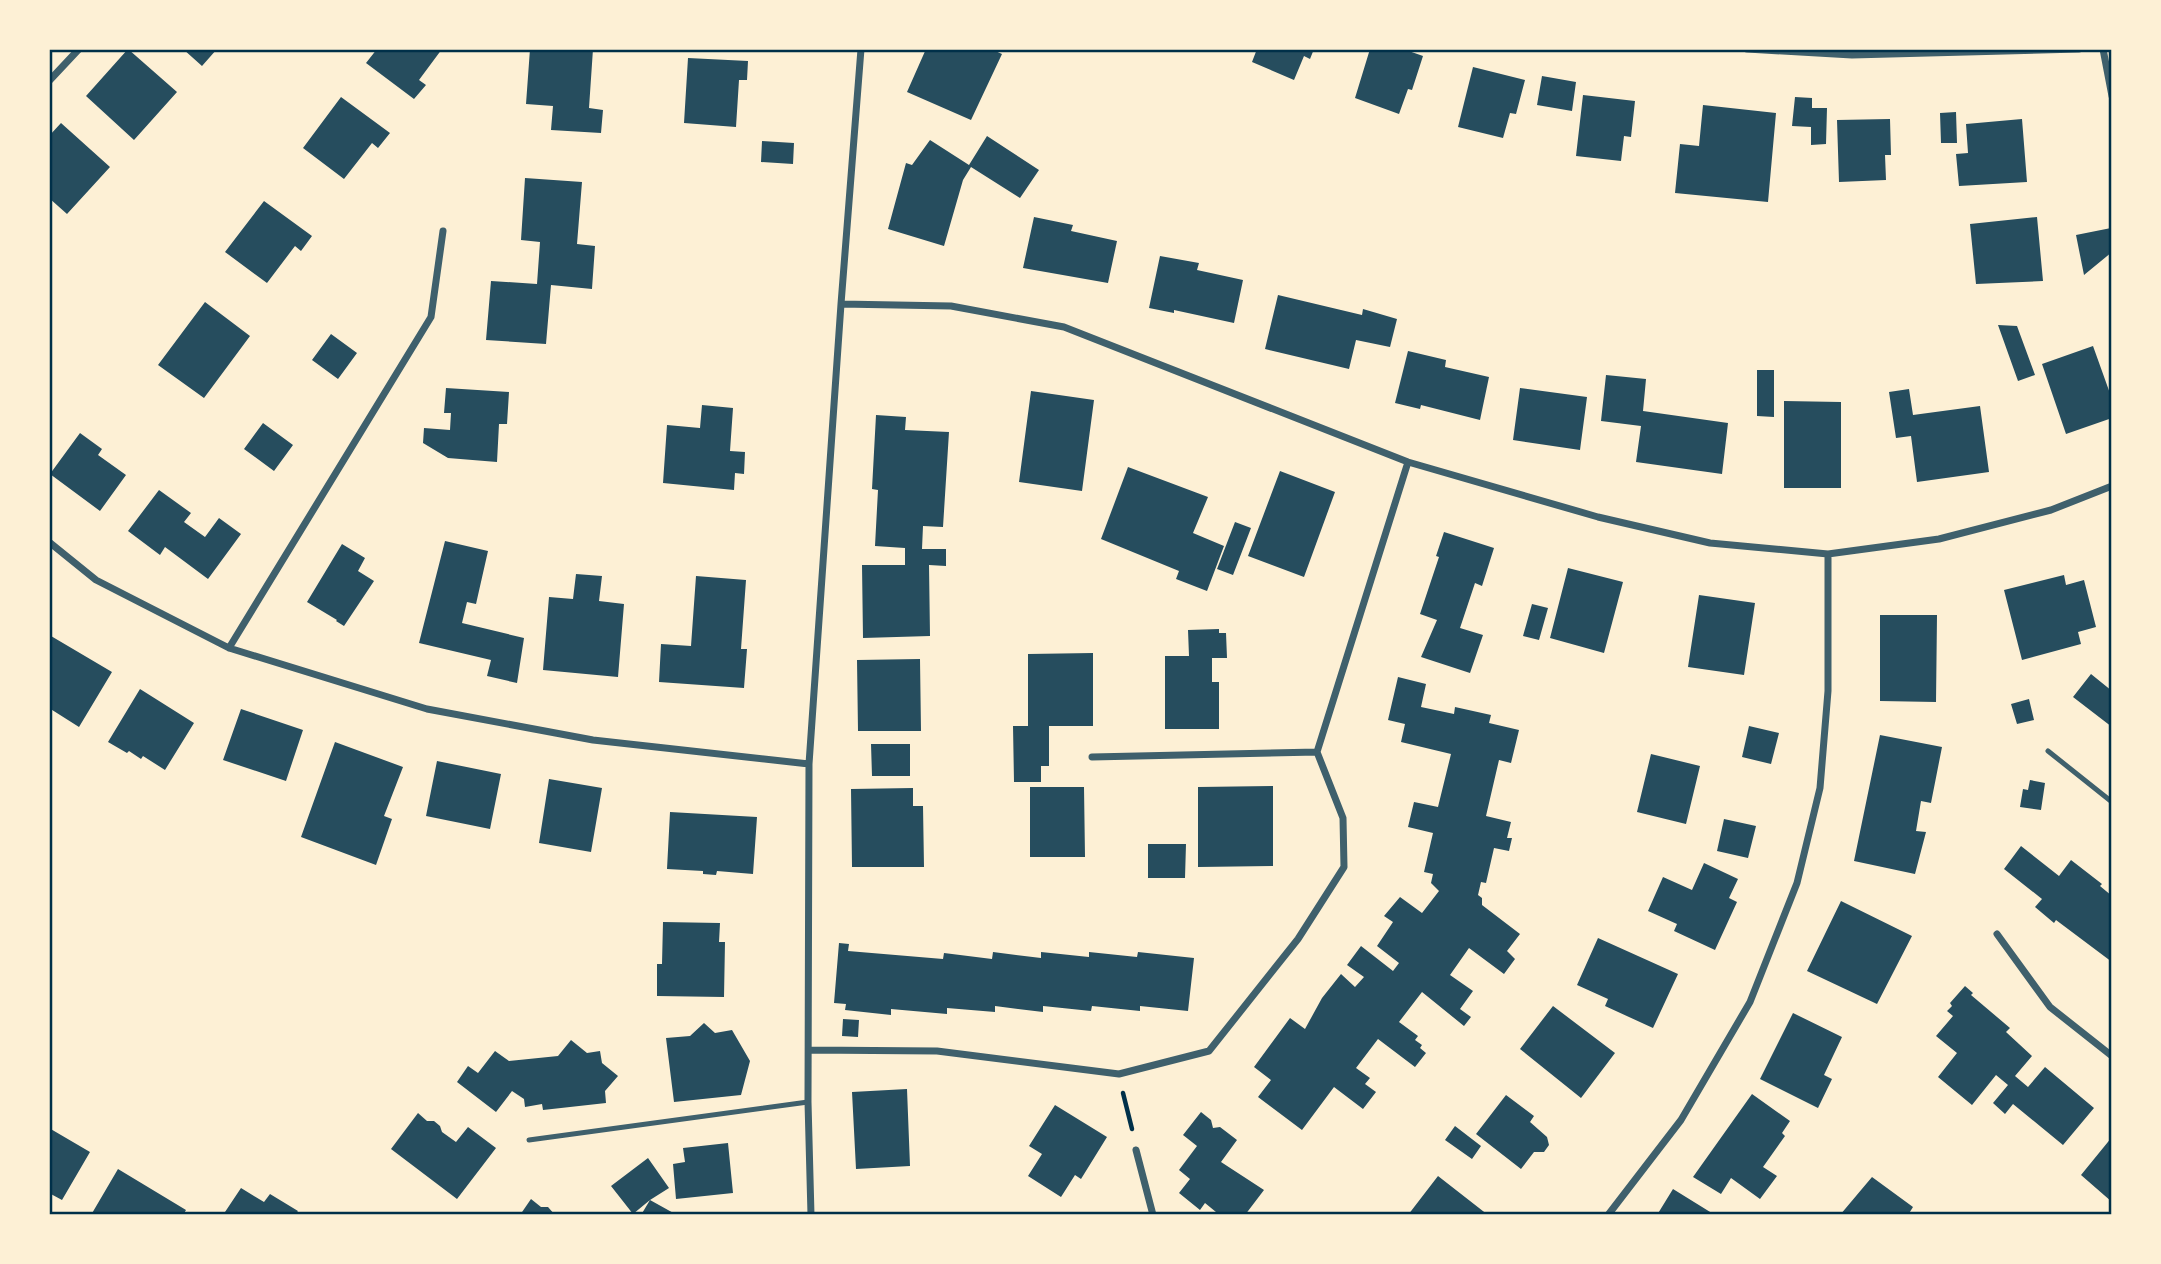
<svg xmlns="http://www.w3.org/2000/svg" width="2161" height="1264" viewBox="0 0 2161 1264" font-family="Ubuntu,sans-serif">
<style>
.building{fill:#264d5e}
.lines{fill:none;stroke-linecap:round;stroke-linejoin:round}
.path{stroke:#003049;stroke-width:4.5}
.service{stroke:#3f606c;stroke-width:5}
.minor{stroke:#3f606c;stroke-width:7}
.neatline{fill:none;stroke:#003049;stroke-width:2.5}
</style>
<rect width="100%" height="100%" fill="#fdf0d5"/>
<path class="building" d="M128 49 177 92 134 140 86 96Z
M183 49H217L202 66Z
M377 49H442L419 80 426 85 414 99 366 63Z
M530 49H593L589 108 603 110 601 133 551 130 553 106 526 104Z
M926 49H991L1002 54 971 120 907 92Z
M1257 49H1314L1310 59 1304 56 1294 80 1252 62Z
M1370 49H1403L1423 56 1412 90 1408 89 1399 114 1355 98Z
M688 58 748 61 747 80H739L736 127 684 123Z
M1473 67 1525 80 1516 114 1510 113 1503 138 1458 127Z
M1542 76 1576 82 1572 111 1537 105Z
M1583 95 1635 101 1631 137 1624 136 1621 161 1576 156Z
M341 97 390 133 378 148 372 143 344 179 303 148Z
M1795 97 1812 98V108H1827L1826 144 1811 145V127L1792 126Z
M1703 105 1776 113 1768 202 1675 193 1680 144 1699 146Z
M1956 112 1957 143H1941L1940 113Z
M1890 119 1891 155H1885L1886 180 1839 182 1837 120Z
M2022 119 2027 182 1959 186 1956 154 1968 153 1966 124Z
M61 123 110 167 67 214 49 198V136Z
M987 136 1039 170 1020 198 971 167 963 180 944 246 888 229 906 163 912 165 930 140 969 165Z
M762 141 794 143 793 164 761 162Z
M525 178 582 182 577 244 595 246 592 289 551 285 546 344 486 340 491 281 537 284 540 242 521 240Z
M264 201 312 236 301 251 295 246 267 283 225 252Z
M1034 217 1073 225 1071 231 1117 241 1108 283 1023 268Z
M2037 217 2043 281 1976 284 1970 224Z
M2111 228 2112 252 2084 275 2076 235Z
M1160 256 1199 263 1197 270 1243 280 1234 323 1174 310V313L1149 308Z
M1278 295 1362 315 1363 309 1397 319 1390 347 1356 340 1349 369 1265 349Z
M205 302 250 336 204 398 158 365Z
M1998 325 2017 326 2035 375 2018 381Z
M331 334 357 353 338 379 312 360Z
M2093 346 2112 399V418L2066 434 2042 364Z
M1408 351 1446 360 1445 367 1489 377 1480 420 1421 405 1420 409 1395 403Z
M1757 370H1774V417L1757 416Z
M1606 375 1646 379 1643 411 1728 423 1722 474 1636 462 1641 426 1601 421Z
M446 388 509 392 507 424H499L497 462 448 458 423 443 424 428 450 430 451 413H444Z
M1520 388 1587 397 1580 450 1513 440Z
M1909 389 1913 415 1980 406 1989 472 1917 482 1911 436 1896 438 1889 392Z
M1031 391 1094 400 1082 491 1019 482Z
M1784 401 1841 402V488H1784Z
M702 405 733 408 730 451 745 452 744 474 735 473 734 490 663 483 667 425 700 428Z
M876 415 906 417 905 430 949 432 943 527 923 526 922 549H946V566L929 565 930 636 863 638 862 565H905V548L875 546 878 490 872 489Z
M263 423 293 445 274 471 244 449Z
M80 433 102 449 98 455 126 475 100 511 50 474Z
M1128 467 1208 497 1193 533 1224 546 1207 591 1176 579 1179 571 1101 539Z
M1280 471 1335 492 1304 577 1248 556Z
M159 490 191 513 184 522 205 537 219 518 241 534 208 579 165 547 160 555 128 531Z
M1235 522 1251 528 1233 575 1217 569Z
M1444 532 1494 548 1482 586 1475 583 1460 628 1483 635 1470 673 1421 657 1437 620 1420 614 1439 557 1436 556Z
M445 541 488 551 476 604 467 602 462 623 524 638 517 683 487 676 491 660 419 643Z
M342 544 365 558 358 571 374 581 344 626 336 621 337 620 307 602Z
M1568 568 1623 582 1604 653 1550 638Z
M576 574 602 576 599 601 624 604 618 677 543 670 549 597 573 599Z
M2064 575 2066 585 2084 580 2096 627 2078 632 2081 644 2022 660 2004 590Z
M696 576 746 580 741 649H747L744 688 659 682 661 644 691 646Z
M1699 595 1755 603 1744 675 1688 667Z
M1532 604 1548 608 1539 640 1523 636Z
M1880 615H1937L1936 702 1880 701Z
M1219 629V633H1226L1227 658H1212V682H1219V729H1165V656H1189L1188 630Z
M51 636 112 672 79 727 49 708V640Z
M1093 653V726H1049V766H1041V782H1014L1013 726H1028V654Z
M920 659 921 731H858L857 660Z
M2091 674 2112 691V727L2073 697Z
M1398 677 1426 684 1421 707 1454 714 1455 707 1491 715 1489 723 1519 730 1511 763 1499 760 1486 816 1511 822 1507 838H1512L1509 851 1494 848 1486 883 1481 882 1478 895 1482 898V905L1520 934 1507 951 1515 959 1504 974 1469 948 1450 975 1473 991 1460 1009 1471 1017 1464 1026 1422 992 1399 1022 1418 1036 1415 1040 1422 1045 1420 1048 1426 1053 1415 1067 1378 1039 1356 1068 1370 1078 1365 1084 1376 1092 1363 1109 1334 1087 1302 1130 1258 1097 1271 1080 1254 1067 1290 1018 1305 1029 1322 998 1341 974 1355 987 1364 977 1347 965 1361 946 1393 971 1399 963 1377 946 1393 922 1384 916 1400 897 1422 913 1439 891 1431 883 1433 874 1424 872 1433 833 1408 827 1414 802 1438 807 1451 754 1401 742 1405 724 1388 720Z
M140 689 194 723 165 770 143 756 141 759 129 751 127 753 108 742Z
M2029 699 2034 720 2017 724 2011 704Z
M241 709 303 730 286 781 223 760Z
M1749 726 1779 733 1771 764 1742 757Z
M1880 735 1942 747 1931 803 1921 801 1916 831 1926 832 1915 874 1854 861Z
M335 742 403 767 384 816 392 819 376 865 301 837Z
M871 744H910V776H872Z
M1651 754 1700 766 1686 824 1637 812Z
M437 761 501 774 490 829 426 816Z
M549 779 602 788 591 852 539 843Z
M2030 780 2045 783 2041 810 2020 807 2023 789 2028 790Z
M1273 786V866L1198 867V787Z
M1030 787H1084L1085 857H1030Z
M913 788V806H923L924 867H852L851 789Z
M670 812 757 817 753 874 717 871 716 875 703 874V871L667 869Z
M1724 819 1756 826 1748 858 1717 851Z
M1148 844H1186L1185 878H1148Z
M2021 846 2059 876 2071 860 2102 884 2100 886 2112 896V962L2056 920 2054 923 2035 907 2042 899 2004 869Z
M1704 863 1738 879 1729 898 1737 902 1715 950 1674 931 1677 924 1648 911 1663 877 1692 890Z
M1841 901 1912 936 1877 1004 1807 971Z
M663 922 720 923 719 942H725L724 997 657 996V964H662Z
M1598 938 1678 974 1653 1028 1605 1006 1608 999 1577 985Z
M839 943 849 944 848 951 943 959 944 953 992 959 993 952 1041 958V952L1089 957V952L1137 957 1138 952 1194 958 1188 1011 1140 1006V1011L1092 1006 1091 1011 1043 1006V1012L995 1006V1012L947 1008V1014L891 1009V1015L845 1010 846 1004 834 1003Z
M1965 986 1973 993 1971 995 2010 1028 2006 1032 2032 1056 2015 1076 2028 1087 2045 1067 2094 1108 2063 1145 2013 1104 2005 1114 1993 1103 2008 1085 1996 1075 1972 1105 1938 1077 1957 1053 1936 1036 1953 1016 1947 1011 1952 1006 1950 1003Z
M1553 1006 1615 1053 1581 1098 1520 1049Z
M1793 1013 1842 1037 1824 1075 1832 1079 1818 1108 1760 1079Z
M843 1019 859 1020 858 1037 842 1036Z
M704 1023 715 1033 732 1030 750 1061 741 1095 674 1102 666 1038 690 1036Z
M571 1040 587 1053 600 1051 602 1063 618 1076 605 1091 606 1103 543 1110 542 1104 525 1107 524 1099 512 1091 496 1112 457 1082 468 1066 478 1073 495 1051 509 1061 558 1056Z
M907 1089 910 1166 856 1169 852 1092Z
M1752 1094 1790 1121 1782 1133 1785 1136 1763 1167 1777 1176 1760 1199 1731 1178 1721 1194 1693 1177Z
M1506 1095 1534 1116 1530 1122 1547 1137 1549 1145 1544 1152H1534L1521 1169 1476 1134Z
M1055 1105 1107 1137 1081 1179 1075 1175 1061 1197 1028 1176 1042 1154 1029 1146Z
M1201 1112 1211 1120 1213 1128 1220 1127 1237 1140 1221 1162 1264 1190 1245 1215H1214L1216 1212 1205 1203 1200 1210 1179 1193 1190 1179 1179 1170 1197 1146 1183 1135Z
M418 1113 427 1121H434L440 1126 442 1132 456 1142 468 1127 496 1148 457 1199 391 1149Z
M1455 1126 1481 1146 1472 1159 1445 1140Z
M49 1128 90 1152 62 1200 49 1193Z
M2112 1137V1202L2081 1175Z
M728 1143 733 1193 676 1199 673 1164 685 1162 683 1148Z
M648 1158 669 1188 650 1200 677 1215H641L650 1200 633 1214 611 1186Z
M118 1169 186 1210 183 1215H91Z
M1438 1176 1488 1215H1408Z
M1872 1177 1913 1207 1908 1215H1840Z
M241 1188 264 1202 270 1194 298 1211 295 1215H223Z
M1673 1189 1715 1215H1657Z
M531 1199 541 1207H548L555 1215H520Z"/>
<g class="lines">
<path class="path" d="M1123 1093 1132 1129"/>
<path class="service" d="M2048 751 2112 802
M529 1140 808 1102"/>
<path class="minor" d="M1747 49 1852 55 2079 49
M2103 49 2112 96
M49 81 79 49
M841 304 951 306 1064 327 1408 462 1598 517 1710 543 1828 554 1939 539 2051 510 2112 486
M49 542 96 580 229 648 427 709 593 740 809 764
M229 648 431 317 443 231
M1092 757 1317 752
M1997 934 2050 1007 2112 1056
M809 1050 937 1051 1119 1074 1209 1051 1298 939 1344 867 1343 818 1317 752 1408 462
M1136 1150 1153 1215
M811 1215 808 1102 809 764 841 304 861 49
M1608 1215 1681 1120 1750 1002 1797 883 1820 788 1828 691V554"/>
</g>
<rect width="2161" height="1264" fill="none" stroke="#fdf0d5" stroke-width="102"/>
<rect x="51" y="51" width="2059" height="1162" class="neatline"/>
</svg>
